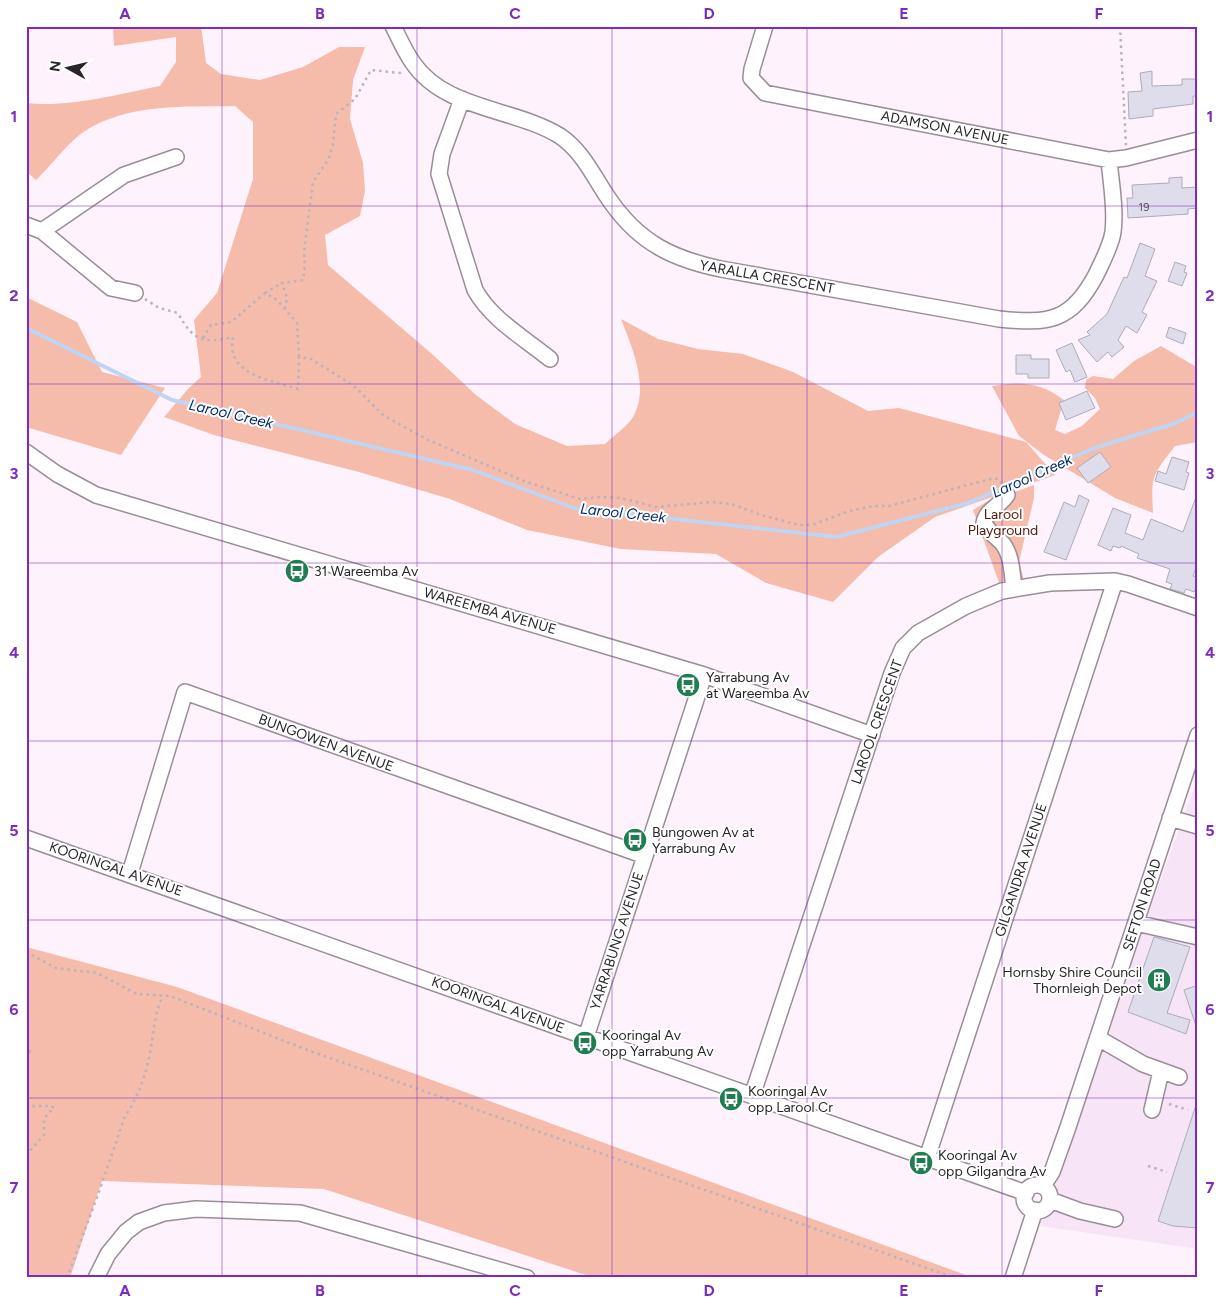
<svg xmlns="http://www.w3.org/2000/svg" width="1224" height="1304" viewBox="0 0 1224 1304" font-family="Figtree,sans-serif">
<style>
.built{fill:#f8e4f7}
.green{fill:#f5bbab}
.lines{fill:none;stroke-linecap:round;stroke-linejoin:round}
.stream{stroke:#c0d4f3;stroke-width:4}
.building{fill:#dfdcec;stroke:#adabba}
.minor-casing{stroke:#998d98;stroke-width:18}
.path{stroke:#bbb2ba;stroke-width:2.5;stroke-dasharray:2.5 4;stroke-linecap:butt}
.minor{stroke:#fff;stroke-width:15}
.grid{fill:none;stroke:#7b2cbf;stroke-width:1;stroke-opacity:0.55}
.labels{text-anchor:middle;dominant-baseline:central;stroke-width:4;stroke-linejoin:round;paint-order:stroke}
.number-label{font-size:11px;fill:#56525a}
.street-label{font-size:14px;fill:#292429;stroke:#fff}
.park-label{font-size:14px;fill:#4f1506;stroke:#fff}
.poi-label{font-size:14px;fill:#292429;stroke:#fff;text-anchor:start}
.water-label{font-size:15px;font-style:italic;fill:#042c6c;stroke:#fff}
.neatline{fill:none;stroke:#7b2cbf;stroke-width:2}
.grid-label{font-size:16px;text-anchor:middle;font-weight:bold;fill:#7b2cbf}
</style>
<rect width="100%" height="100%" fill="#fef3fd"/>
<path class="built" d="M1198 777V1249L1040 1226 1151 906Z"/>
<path class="green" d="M113 26H201L206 63 221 74 260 80 303 67 339 47H365L353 80 350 119 363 163 365 191 360 216 325 235 328 265 432 354 476 395 515 424 567 446 605 444C613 436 627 427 633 417 650 388 632 347 621 319L658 339 698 349 743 354 793 372 868 411 899 408 1026 442 1055 475 935 517 878 557 833 602 766 583 716 554 621 549 527 530 450 499 359 472 214 435 164 417 188 389 201 377 194 320 217 293 253 179V122L235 106C185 107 128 103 85 131 70 140 50 167 36 180L26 171V103C68 108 119 94 160 86L176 62V37L114 46Z
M26 297 77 322 102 372 165 388 121 455 26 427Z
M1161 346 1198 368V442L1175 446C1152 476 1151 475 1153 513L1115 498 1044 455 1019 436 992 386C1020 381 1041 382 1064 400L1055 430 1065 434 1082 426 1100 409 1095 398 1085 388 1086 380 1093 376 1113 379 1134 361Z
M1034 485V498L1019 562 1026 587 1002 591 973 510 986 502Z
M26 947 177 987 974 1278H595L324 1189 102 1181 70 1278H26Z"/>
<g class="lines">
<path class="stream" d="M26 328 172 400 473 470 574 508 836 537 968 503 1097 447 1176 423 1198 412"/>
</g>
<path class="building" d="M1152 71V86L1182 85V79H1198V96H1193V104L1153 109V116L1129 119 1128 92 1142 91 1140 73Z
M1182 177V188L1198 187V208L1188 209V214L1128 218 1127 198H1133L1132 185 1169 183V178Z
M1140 243 1155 249 1145 276 1157 281 1142 312 1147 315 1137 333 1126 326 1118 340 1124 347 1112 357 1108 352 1097 362 1078 340 1090 335 1087 332 1107 314 1124 277 1127 278Z
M1175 262 1186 266 1184 272 1187 273 1182 286 1168 281Z
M1169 327 1186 333 1183 344 1166 337Z
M1072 343 1087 377 1075 382 1070 370 1066 372 1056 350Z
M1016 355H1031V359H1049V378H1028V374H1016Z
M1087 391 1095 408 1066 420 1059 403Z
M1100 452 1111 467 1088 483 1077 468Z
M1172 457 1189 462 1186 472 1189 473 1184 490 1155 481 1158 471 1166 474Z
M1079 495 1089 500 1066 560 1044 552 1064 502 1075 507Z
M1196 497 1198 562 1193 576 1198 577V582L1194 592 1186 589 1184 593 1170 589 1172 584 1166 582 1170 569 1137 558 1139 554 1121 546 1120 548 1113 546 1111 551 1098 545 1113 508 1131 515 1125 533 1143 540 1151 519 1183 532Z
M1154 937 1190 947 1167 1013 1190 1020 1186 1034 1128 1012Z
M1198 985V1026H1196L1184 990Z
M1196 1105H1198V1228L1173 1226 1158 1221Z"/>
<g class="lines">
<g class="minor-casing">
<path id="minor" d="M393 26C399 38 405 52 413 63 445 110 515 108 560 136 584 152 595 180 611 202 640 243 673 259 721 269L999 319C1049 324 1071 322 1096 275 1102 262 1111 246 1113 232 1116 209 1111 183 1109 160
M765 26 752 69 751 78 765 93 1109 160 1126 158 1198 140
M462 99 442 154 439 174 475 290C491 319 524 338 550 359
M26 225 42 231 111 288 135 293
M42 231 124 175 176 157
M26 452 57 474 96 495 704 675 872 735
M1007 495C1000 506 986 510 984 523 988 532 997 537 1003 544 1012 556 1012 574 1014 588
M1170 818 1198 826
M26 838 1026 1193
M130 873 185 692 645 856
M1136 923 1198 937
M586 1037 704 675
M1098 1038 1143 1064 1179 1077
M752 1096 892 673 903 648 918 633 966 606 1002 591 1050 583 1115 581 1128 584 1198 608
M1152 1110 1161 1071
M927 1158 1115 581
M1024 1198a13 13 0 1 1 26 0a13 13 0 1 1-26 0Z
M1043 1186 1052 1172 1067 1130 1198 735
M1050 1200 1080 1211 1115 1219
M96 1278 108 1254 126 1232 139 1222 164 1213 196 1209 300 1213 527 1278
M1013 1278 1035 1210"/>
</g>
<path class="path" d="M1120 26 1126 146
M265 293 282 283
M145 299 159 308 178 313C193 341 203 344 233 337 225 375 271 380 298 389L299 357 311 359 354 386 383 415 426 439 524 481 580 499 600 497 621 498 656 507 712 502 732 504 761 515 799 525H812L849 511 873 506H889L994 478 1000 480 1002 485
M285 309 287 298 282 283 303 280 305 266 304 252 313 182 328 160 333 145 336 114 355 99 371 70 400 73 404 71
M203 338 211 325 231 322 265 293 277 300 297 323 299 357
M26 952 56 968 97 973 137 994 170 996 310 1051 955 1278
M26 1045 30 1051 26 1056
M1169 1104 1188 1110
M26 1106H52L54 1109 48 1113 44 1120V1135L26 1155
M1148 1166 1167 1172
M26 1240V1248
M67 1278 100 1189 125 1116C137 1099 145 1077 149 1058 154 1037 153 1015 163 996"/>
<use href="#minor" class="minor"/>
</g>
<path class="grid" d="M222 26V1278M417 26V1278M612 26V1278M807 26V1278M1002 26V1278M26 206H1198M26 384H1198M26 563H1198M26 741H1198M26 920H1198M26 1098H1198"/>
<defs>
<g id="bus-disc" transform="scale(1.25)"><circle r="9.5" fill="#207c51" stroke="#fff"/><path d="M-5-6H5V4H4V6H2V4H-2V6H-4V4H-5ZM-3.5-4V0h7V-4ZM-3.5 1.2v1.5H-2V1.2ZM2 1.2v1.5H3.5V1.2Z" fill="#fff"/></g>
<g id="building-disc" transform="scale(1.25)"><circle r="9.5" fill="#207c51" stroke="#fff"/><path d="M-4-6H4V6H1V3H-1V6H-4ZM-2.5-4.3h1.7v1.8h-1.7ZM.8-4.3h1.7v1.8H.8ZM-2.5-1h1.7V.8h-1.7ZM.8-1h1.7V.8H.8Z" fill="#fff"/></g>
</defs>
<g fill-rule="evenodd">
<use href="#bus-disc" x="297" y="571"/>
<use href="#bus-disc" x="688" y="685"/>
<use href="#bus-disc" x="635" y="840"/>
<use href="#building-disc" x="1159" y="980"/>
<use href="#bus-disc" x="585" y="1043"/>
<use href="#bus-disc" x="731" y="1099"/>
<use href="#bus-disc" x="921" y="1163"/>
</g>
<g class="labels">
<g class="number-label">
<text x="1144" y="207">19</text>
</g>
<g class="street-label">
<text transform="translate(945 128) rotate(11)">ADAMSON AVENUE</text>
<text transform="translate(767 277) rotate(10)">YARALLA CRESCENT</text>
<text transform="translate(490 611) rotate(16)">WAREEMBA AVENUE</text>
<text transform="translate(877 722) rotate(-71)">LAROOL CRESCENT</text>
<text transform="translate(326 743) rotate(20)">BUNGOWEN AVENUE</text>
<text transform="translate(116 869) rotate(19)">KOORINGAL AVENUE</text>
<text transform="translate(1021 870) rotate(-72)">GILGANDRA AVENUE</text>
<text transform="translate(1142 905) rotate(-72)">SEFTON ROAD</text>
<text transform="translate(617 941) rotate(-72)">YARRABUNG AVENUE</text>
<text transform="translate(498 1005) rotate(20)">KOORINGAL AVENUE</text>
</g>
<g class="park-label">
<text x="1003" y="514">Larool<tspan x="1003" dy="16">Playground</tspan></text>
</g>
<g class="poi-label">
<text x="314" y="571">31 Wareemba Av</text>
<text x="706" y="677">Yarrabung Av<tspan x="706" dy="16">at Wareemba Av</tspan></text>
<text x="652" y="832">Bungowen Av at<tspan x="652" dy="16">Yarrabung Av</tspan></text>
<text x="1142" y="972" text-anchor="end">Hornsby Shire Council<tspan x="1142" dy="16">Thornleigh Depot</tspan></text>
<text x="602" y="1035">Kooringal Av<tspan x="602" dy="16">opp Yarrabung Av</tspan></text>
<text x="748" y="1091">Kooringal Av<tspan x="748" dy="16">opp Larool Cr</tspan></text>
<text x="938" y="1155">Kooringal Av<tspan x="938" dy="16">opp Gilgandra Av</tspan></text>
</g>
<g class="water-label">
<text transform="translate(231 414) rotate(13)">Larool Creek</text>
<text transform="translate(1032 476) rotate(-24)">Larool Creek</text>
<text transform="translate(623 513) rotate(6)">Larool Creek</text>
</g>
</g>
<rect width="1224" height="1304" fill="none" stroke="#ffffff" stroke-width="55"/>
<g transform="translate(68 68) rotate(278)" stroke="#ffffff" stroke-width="4" paint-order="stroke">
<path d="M0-4L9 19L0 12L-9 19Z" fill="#292429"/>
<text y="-8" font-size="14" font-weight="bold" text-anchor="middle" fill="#292429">N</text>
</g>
<rect x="28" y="28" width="1168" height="1248" class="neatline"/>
<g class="grid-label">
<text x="125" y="19">A</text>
<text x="320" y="19">B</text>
<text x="515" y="19">C</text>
<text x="709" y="19">D</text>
<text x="904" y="19">E</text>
<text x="1099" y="19">F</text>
<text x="14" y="122">1</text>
<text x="1210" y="122">1</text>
<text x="14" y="301">2</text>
<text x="1210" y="301">2</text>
<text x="14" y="479">3</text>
<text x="1210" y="479">3</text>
<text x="14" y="658">4</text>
<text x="1210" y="658">4</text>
<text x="14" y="836">5</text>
<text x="1210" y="836">5</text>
<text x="14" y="1015">6</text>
<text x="1210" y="1015">6</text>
<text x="14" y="1193">7</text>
<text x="1210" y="1193">7</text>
<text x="125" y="1296">A</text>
<text x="320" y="1296">B</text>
<text x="515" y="1296">C</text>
<text x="709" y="1296">D</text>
<text x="904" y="1296">E</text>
<text x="1099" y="1296">F</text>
</g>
</svg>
